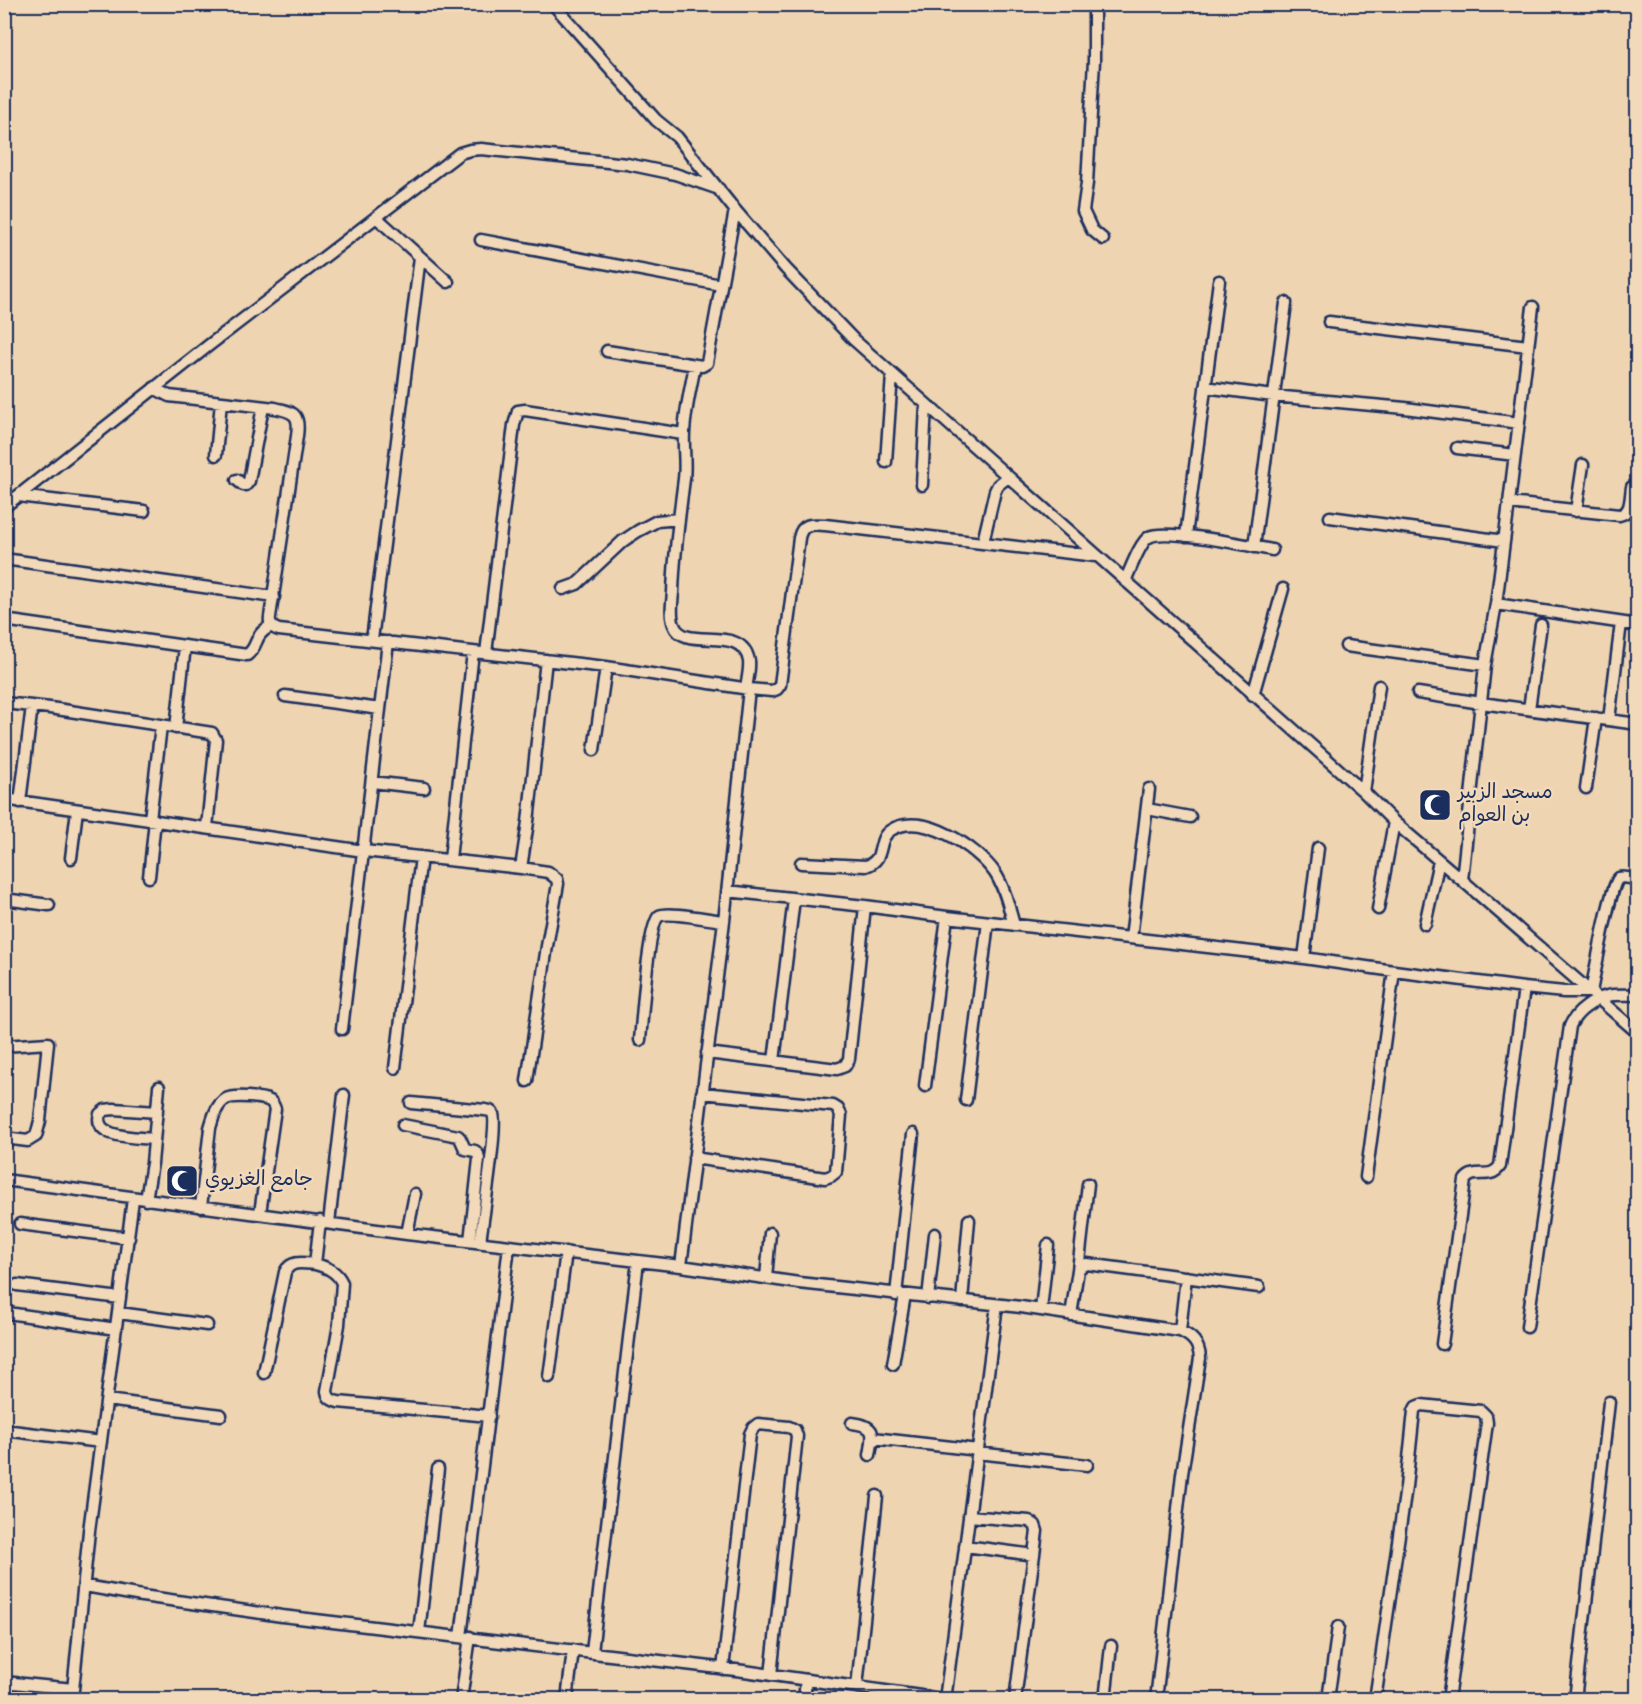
<svg xmlns="http://www.w3.org/2000/svg" width="1642" height="1704" viewBox="0 0 1642 1704" font-family="'Gochi Hand','Playpen Sans Arabic',sans-serif">
<style>
.lines{fill:none;stroke-linecap:round;stroke-linejoin:round}
.minor-casing{stroke:#1b2f5e;stroke-width:15}
.minor{stroke:#f2d9b9;stroke-width:10}
.labels{text-anchor:middle;dominant-baseline:central;stroke-width:5;stroke-linejoin:round;paint-order:stroke}
.poi-label{font-size:20px;fill:#1b2f5e;stroke:#f2d9b9;text-anchor:start}
</style>
<rect width="100%" height="100%" fill="#eed4b1"/>
<filter id="ink" filterUnits="userSpaceOnUse"><feTurbulence type="fractalNoise" baseFrequency=".0167" numOctaves="2"/><feDisplacementMap in="SourceGraphic" scale="12" xChannelSelector="R" yChannelSelector="G"/><feConvolveMatrix kernelMatrix="1 2 1 2 8 2 1 2 1" color-interpolation-filters="sRGB"/></filter>
<g filter="url(#ink)">
<g class="lines">
<g class="minor-casing">
<path id="minor" d="M553 4 656 120 677 137 735 210 786 269 854 340 1364 792 1394 822 1462 880 1638 1033
M1094 4V61L1087 183 1083 211 1092 230 1103 239
M376 217 448 282
M481 240 721 285
M1329 322 1528 346
M607 351 702 366 707 363 735 210
M695 365C691 387 685 410 684 433 683 448 686 463 684 479 679 517 674 555 673 593 672 603 670 615 674 625 684 653 742 622 749 661 750 670 747 680 746 689
M1205 387 1273 396 1405 408 1519 423
M154 388 169 396 275 408C295 412 300 415 297 436L270 617C269 624 272 628 279 630L606 667 749 689 772 691 777 689 780 685 799 538C802 523 811 524 825 525L1096 556
M1457 448 1515 455
M216 455 221 402
M886 462 892 375
M237 480 243 485H246L249 481 263 407
M922 485 926 405
M18 496 144 511
M1509 503 1619 515C1632 513 1630 498 1632 487
M4 507 208 346 460 153 470 150 481 149 627 164 675 174 719 189
M1576 511 1583 465
M1330 517 1504 541
M1186 536 1219 281
M983 542 995 491 998 485 1008 477
M1254 547 1286 303
M4 559 274 597
M1125 581C1130 571 1140 542 1149 537 1164 528 1252 546 1272 550
M563 589 577 584 623 541 638 531 657 521 679 519
M1496 604 1638 625
M4 620 247 655C260 645 252 636 271 626
M372 640 420 257
M1346 646 1485 665
M486 653 514 425 518 411 525 410 683 434
M1418 693 1481 703 1638 724
M1253 695 1283 589
M285 696 380 709
M4 703 50 708 212 733 216 740 207 827
M1529 709 1541 625
M1609 720 1621 623
M176 728 185 646
M594 750 606 667
M372 782 424 788
M1586 788 1596 718
M1364 792 1379 686
M4 799 364 851 521 868 548 872 557 879 558 884 547 946 527 1081
M20 802 32 706
M1147 809 1190 817
M150 819 161 726
M71 858 77 810
M450 859 473 652
M801 863 866 866C887 859 875 840 891 830 922 810 978 848 995 873 1005 888 1009 908 1014 925
M521 868 528 822 546 660
M149 877 155 820
M1462 880 1485 665 1496 604 1509 503 1533 307
M727 891 865 906 947 917 1304 958 1394 971 1524 988 1564 992H1591C1594 977 1611 882 1619 878 1624 876 1632 879 1638 880
M4 899 49 905
M1378 909 1394 822
M1425 924 1439 861
M1131 938 1149 789
M1304 958 1318 848
M342 1029 388 642
M640 1040C642 1022 648 924 659 916 667 911 712 920 724 921
M4 1046 48 1043 40 1121 36 1136 28 1141 4 1138
M707 1053 837 1069 845 1066 849 1059 865 906
M774 1061 794 899
M395 1068 421 857
M925 1086 947 917
M966 1100 988 922
M411 1103 485 1110C490 1111 491 1110 493 1114 498 1123 482 1225 480 1242
M403 1125 458 1136 460 1138 465 1149 475 1151 478 1154 479 1159 470 1241
M154 1139C138 1137 92 1139 100 1114L105 1110 114 1109 157 1112
M694 1158 825 1178 831 1176 836 1172 841 1115 838 1109 833 1106 702 1093
M1366 1177 1394 971
M4 1180 407 1234 681 1266 799 1283 1021 1307 1180 1331C1193 1337 1199 1344 1200 1358L1182 1474 1156 1700
M146 1200 152 1163 159 1087
M201 1207 210 1128C213 1118 216 1105 226 1099 234 1095 262 1097 270 1101 274 1104 273 1105 275 1109L260 1213
M329 1223 344 1095
M20 1224 129 1238
M407 1234 415 1194
M315 1264C326 1267 337 1271 342 1283L339 1325 327 1391C328 1398 331 1400 338 1402L489 1416
M681 1266 724 921 749 689
M1078 1270 1088 1184
M766 1278 770 1233
M17 1285 120 1298
M896 1295 913 1134
M928 1298 935 1234
M962 1301 969 1220
M1041 1310 1048 1245
M8 1313 116 1329
M119 1313 207 1325
M1071 1315 1078 1270 1082 1266 1087 1264 1259 1287
M1527 1327 1570 1026C1574 1017 1579 1012 1586 1007 1606 992 1614 995 1638 995
M1180 1331 1186 1277
M1442 1344 1465 1180C1475 1167 1490 1181 1500 1166L1524 988
M893 1364 905 1295
M264 1373 285 1272C291 1260 303 1263 315 1264L320 1221
M549 1377 566 1252
M107 1400 221 1415
M852 1423C876 1426 874 1433 870 1455
M4 1430 101 1442
M873 1438 978 1450
M977 1453 1087 1465
M969 1516 1029 1521 1035 1525 1037 1531 1015 1700
M965 1546 1034 1555
M85 1586 142 1596 282 1616 744 1671 949 1700
M419 1632 438 1469
M461 1637 509 1246
M592 1652 638 1261
M723 1669 750 1434 753 1428 758 1424 789 1427 795 1430 797 1436 771 1675
M4 1682 73 1689
M857 1687 877 1496
M72 1700 89 1531 133 1199
M461 1700 470 1637
M567 1700 573 1650
M804 1700 806 1680
M945 1700 997 1305
M1105 1700 1111 1646
M1328 1700 1338 1627
M1375 1700 1406 1487 1414 1411 1416 1407 1421 1405 1481 1411 1486 1416 1487 1423 1448 1700
M1575 1700 1609 1402"/>
</g>
<use href="#minor" class="minor"/>
</g>
</g>
<defs>
<g id="mosque-square" transform="scale(1.725)"><rect x="-9" y="-9" width="18" height="18" rx="4" fill="#1b2f5e" stroke="#f2d9b9"/><path d="M3.5-4.9A6 6 0 1 0 3.5 4.9A5 5 0 1 1 3.5-4.9Z" fill="#fff"/></g>
</defs>
<g fill-rule="evenodd">
<use href="#mosque-square" x="1435" y="805"/>
<use href="#mosque-square" x="182" y="1181"/>
</g>
<g class="labels">
<g class="poi-label">
<text x="1458" y="794">مسجد الزبير<tspan x="1458" dy="23">بن العوام</tspan></text>
<text x="205" y="1181">جامع الغزيوي</text>
</g>
</g>
<rect width="1642" height="1704" fill="none" stroke="#f2d9b9" stroke-width="24"/>
<rect x="12" y="12" width="1618" height="1680" fill="none" stroke="#1b2f5e" stroke-width="2" filter="url(#ink)"/>
</svg>
